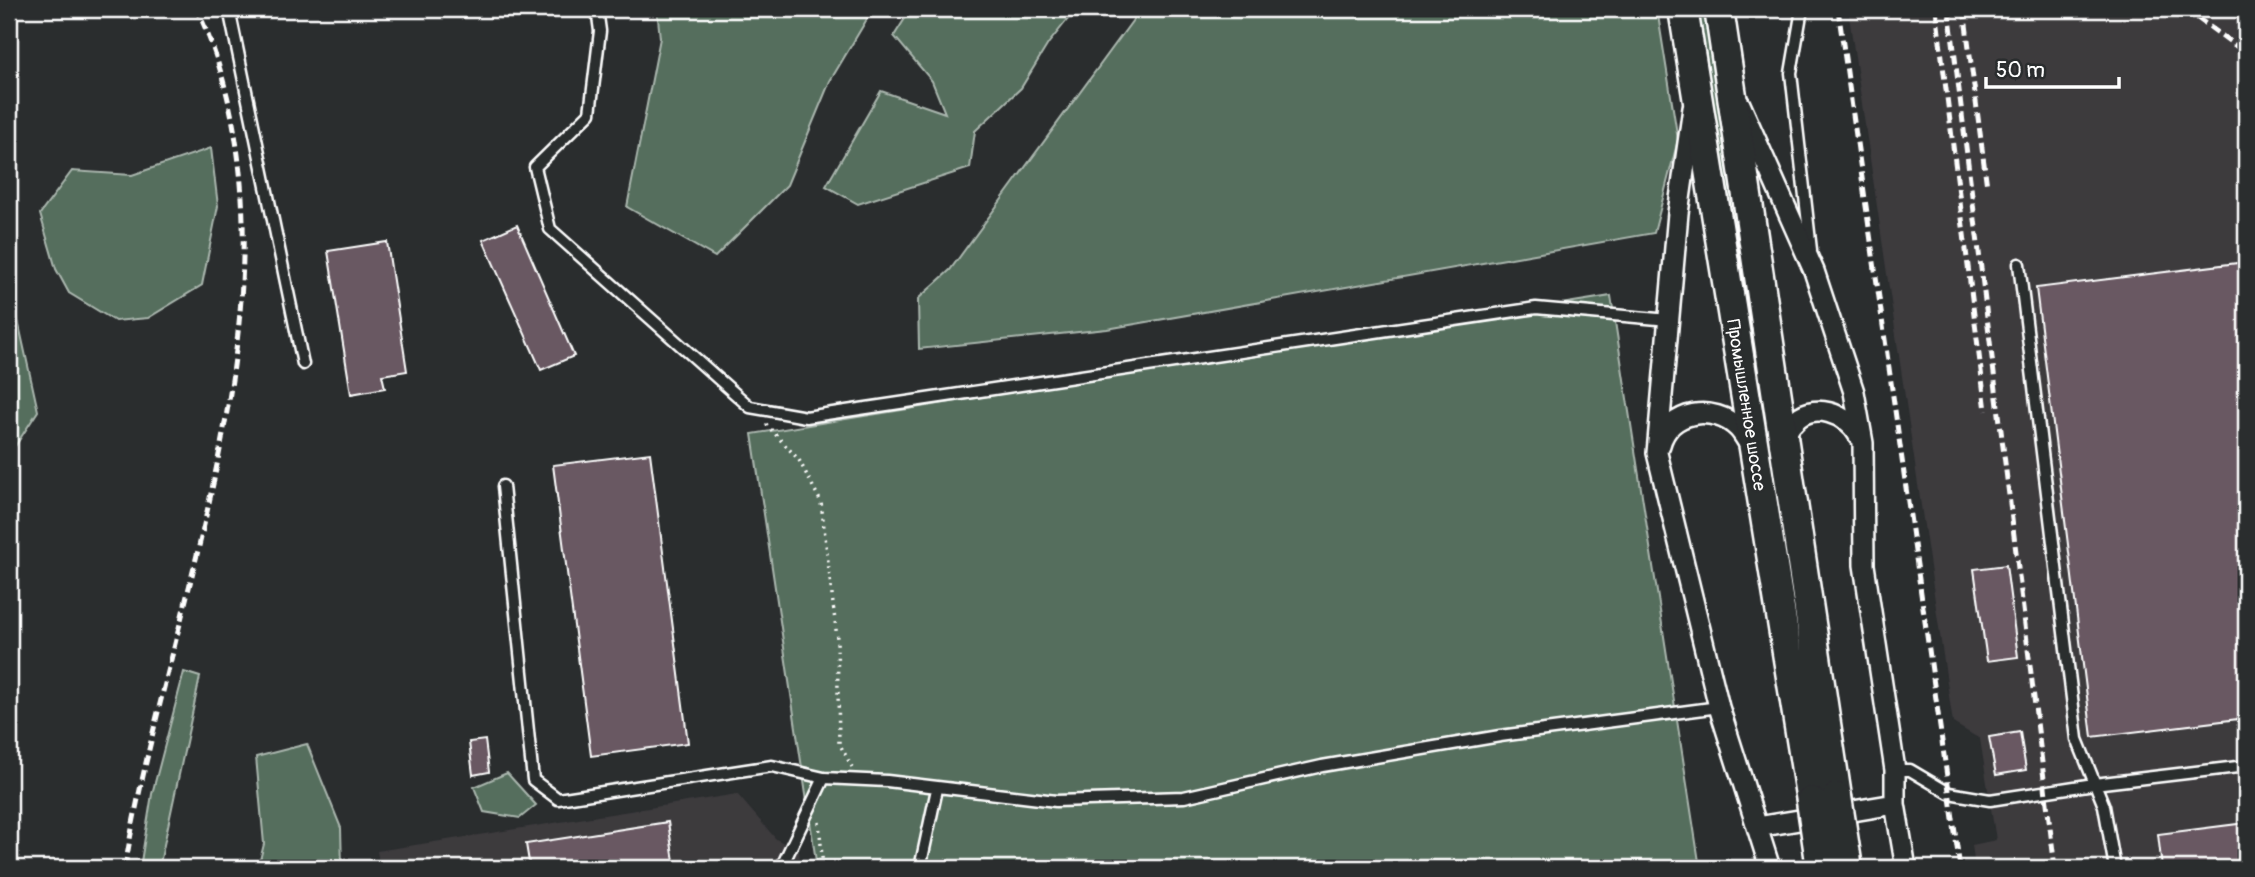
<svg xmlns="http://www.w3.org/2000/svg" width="2255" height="877" viewBox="0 0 2255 877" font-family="Pangolin,sans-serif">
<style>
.built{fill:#3d3a3e}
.green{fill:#556e5d;stroke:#aab6ae;stroke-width:2}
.building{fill:#695862;stroke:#fff;stroke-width:2}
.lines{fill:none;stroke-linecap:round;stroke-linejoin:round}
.service-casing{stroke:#fff;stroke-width:15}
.minor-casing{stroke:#fff;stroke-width:24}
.secondary-casing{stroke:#fff;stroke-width:33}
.path{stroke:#fff;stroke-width:3.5;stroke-dasharray:2 5;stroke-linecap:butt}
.service{stroke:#2a2d2e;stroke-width:10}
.minor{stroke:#2a2d2e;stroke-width:19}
.secondary{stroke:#2a2d2e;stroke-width:28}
.rail{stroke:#fff;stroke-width:5;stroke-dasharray:10 5;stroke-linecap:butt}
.secondary-bridge-casing{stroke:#fff;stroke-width:33;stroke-linecap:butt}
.secondary-bridge{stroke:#2a2d2e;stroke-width:28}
.labels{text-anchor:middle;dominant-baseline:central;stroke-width:5;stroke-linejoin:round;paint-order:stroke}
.street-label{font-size:18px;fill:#fff;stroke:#2a2d2e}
</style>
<rect width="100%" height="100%" fill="#2a2d2e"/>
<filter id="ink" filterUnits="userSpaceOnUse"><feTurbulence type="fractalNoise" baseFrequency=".0143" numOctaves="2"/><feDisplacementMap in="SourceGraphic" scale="14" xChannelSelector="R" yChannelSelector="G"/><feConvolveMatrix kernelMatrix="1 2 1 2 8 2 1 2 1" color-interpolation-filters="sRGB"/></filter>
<g filter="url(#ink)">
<path class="built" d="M1848 9H2246V868H1975L1972 845 1996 840 1980 739 1953 723Z
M737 794 776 839 799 851 801 868H380L377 851Z"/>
<path class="green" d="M657 9H873L830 81 787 185 715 257 627 207 660 38Z
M911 9H1076L1048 44 1021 88 975 131 970 168 858 204 826 186 881 91 945 113 932 81 894 36Z
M1141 9H1657L1678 140 1654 233 1107 329 919 349 918 299 950 270Z
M1695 9H1708L1760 358 1770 459Z
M211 148 218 206 202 285 148 318 115 321 69 293 56 269 40 214 72 171 132 175Z
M9 280 38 411 14 448 9 445Z
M1611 296 1700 868H817L752 434Z
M184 672 200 677 159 868H140L152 794Z
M307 744 341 828 342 868H258L264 844 256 757Z
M507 773 536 805 520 818 484 812 474 787Z"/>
<path class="building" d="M517 225 574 356 541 370 483 240Z
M387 242 407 371 382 375 385 388 351 394 328 251Z
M2246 262V718L2092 737 2036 288Z
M650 453 688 743 591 756 553 465Z
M2006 565 2018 657 1987 661 1974 569Z
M2020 732 2026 770 1996 775 1989 737Z
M485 740 489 772 473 775 469 742Z
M668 822 675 868H530L526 844Z
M2246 823V868H2162L2158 834Z"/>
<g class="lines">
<g class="service-casing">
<path id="service" d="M229 9 303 364
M597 9 600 31 590 113 535 167 550 229 750 407 806 417 1536 308 1669 320
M1802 9 1791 73 1811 250
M2019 264 2077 739 2104 806 2115 868
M503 486 533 780 558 799 772 766 824 778
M1895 770H1910L1949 793 1990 800 2094 784 2246 766
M781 868 824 778 887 781 1056 801 1184 797 1322 766 1500 736 1719 707
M920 868 937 789"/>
</g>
<g class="minor-casing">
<path id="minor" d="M1740 104 1814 271 1854 392 1863 443 1864 565 1895 770V804L1906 868
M1693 108 1678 213 1657 453 1719 707 1770 868
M1783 443C1786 437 1788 427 1793 423 1812 400 1848 414 1859 436
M1660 445C1669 410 1714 404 1738 428 1743 433 1747 441 1751 447
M1757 827 1895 804"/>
</g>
<g class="secondary-casing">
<path id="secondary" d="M1683 9 1811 801
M1719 9 1837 797"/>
</g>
<path class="path" d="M766 424 799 460 821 502 837 638 839 743 852 767
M819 822 823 868"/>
<use href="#service" class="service"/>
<use href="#minor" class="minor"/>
<use href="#secondary" class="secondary"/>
<path class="rail" d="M1838 9 1960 868
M1936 9 1986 411
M1949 9 2055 868
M1964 9 1987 187
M2185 9 2246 53
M2231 9 2246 16
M125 868C168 601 318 271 197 9"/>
<g class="secondary-bridge-casing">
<path id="secondary-bridge" d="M1837 797 1848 868
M1811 801 1821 868"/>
</g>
<use href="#secondary-bridge" class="secondary-bridge"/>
</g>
</g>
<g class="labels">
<g class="street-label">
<text transform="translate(1746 405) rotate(81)">Промышленное шоссе</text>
</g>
</g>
<rect width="2255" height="877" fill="none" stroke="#2a2d2e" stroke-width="35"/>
<rect x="18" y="18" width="2220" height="842" fill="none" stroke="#fff" stroke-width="2.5" filter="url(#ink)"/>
<path d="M1986 77v10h133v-10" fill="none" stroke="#ffffff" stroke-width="3.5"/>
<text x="1996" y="77" font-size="21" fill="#ffffff" stroke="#2a2d2e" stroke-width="5" paint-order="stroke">50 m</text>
</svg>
